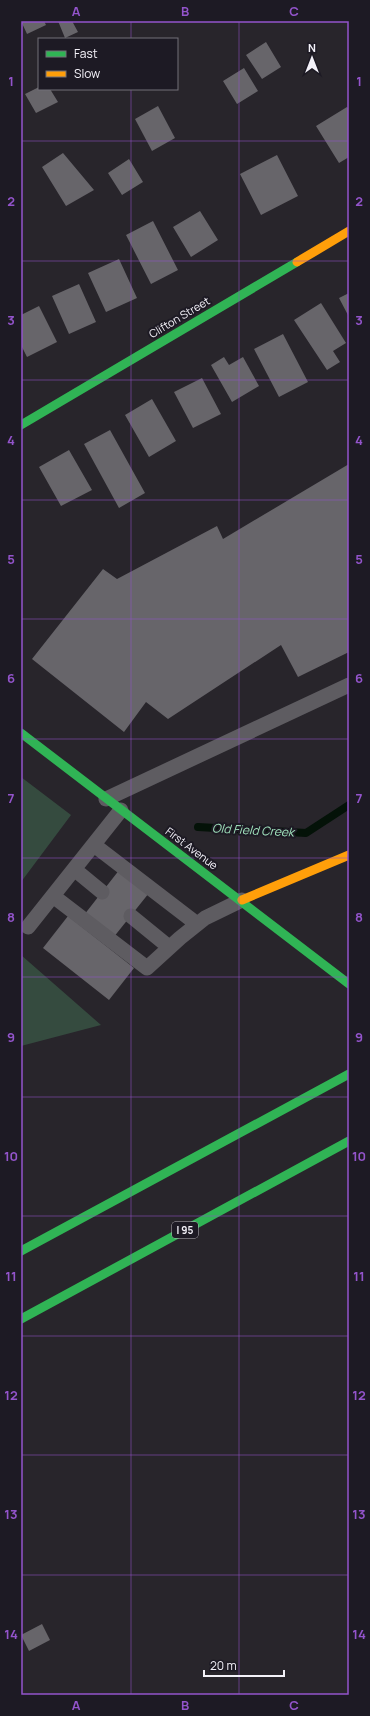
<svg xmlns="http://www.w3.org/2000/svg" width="370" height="1716" viewBox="0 0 370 1716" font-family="Manrope,sans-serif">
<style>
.green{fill:#354b3f}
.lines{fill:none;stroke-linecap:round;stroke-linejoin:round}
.stream{stroke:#041208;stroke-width:8}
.building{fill:#67656a}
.lane{stroke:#5e5c61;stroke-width:15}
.fast{stroke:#30b455;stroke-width:9}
.slow{stroke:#ff9f0a;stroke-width:9}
.grid{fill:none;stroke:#9354cb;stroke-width:1;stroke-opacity:0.55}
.labels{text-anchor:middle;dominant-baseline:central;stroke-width:4;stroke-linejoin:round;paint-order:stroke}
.shield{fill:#1d1a24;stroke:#b4b1b9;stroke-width:1}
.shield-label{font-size:10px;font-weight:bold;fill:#f4f2f9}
.street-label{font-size:11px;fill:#f4f2f9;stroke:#1d1a24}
.water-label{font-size:12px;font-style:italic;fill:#a1e4bd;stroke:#1d1a24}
.neatline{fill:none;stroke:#9354cb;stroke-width:1.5}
.grid-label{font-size:13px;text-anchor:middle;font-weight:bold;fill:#9354cb}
</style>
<rect width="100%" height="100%" fill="#28252b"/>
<path class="green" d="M21 777 71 815 21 882Z
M21 955 101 1025 21 1046Z"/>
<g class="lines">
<path class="stream" d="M198 827 306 833 349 805"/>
</g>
<path class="building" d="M21 21H44L46 25 27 34Z
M58 21H72L78 32 65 38Z
M266 42 281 67 262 79 246 55Z
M244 68 258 91 237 104 223 81Z
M39 87V89H50L58 102 36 113 25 94Z
M158 106 175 138 152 151 135 119Z
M347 107 349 109V157L339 163 316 126Z
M63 153 94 190 66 206 42 167Z
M277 155 298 196 261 215 240 174Z
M129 159 143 182 122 195 108 173Z
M200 211 218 240 191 257 173 227Z
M153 221 178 270 151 284 126 235Z
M119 259 137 298 106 312 88 273Z
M79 284 96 322 69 334 52 296Z
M349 293V317L339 298Z
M321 303 346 343 333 351 340 362 327 370 294 320Z
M39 306 57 342 27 357 21 345V315Z
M283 334 308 382 279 397 254 349Z
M224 357 229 365 243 357 259 386 232 402 211 365Z
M202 378 221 414 193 428 174 392Z
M152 399 176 441 149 457 125 415Z
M110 430 145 493 119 508 84 444Z
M69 450 92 490 61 506 39 467Z
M349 464V652L298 677 281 645 168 719 146 702 124 732 32 659 103 569 117 579 217 526 223 539Z
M120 869 149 893 113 938 84 915Z
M68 916 134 968 109 1000 43 948Z
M42 1624 50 1640 29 1651 21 1635Z"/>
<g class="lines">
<path class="lane" d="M106 799 349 685
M94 845 197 924
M74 869 102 892
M53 896 147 968 180 938 205 918 242 900
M131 916 169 947
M28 927 121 810"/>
<path class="fast" d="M21 425 297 262
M21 733 349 984
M21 1251 349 1074
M21 1319 349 1141"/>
<path class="slow" d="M297 262 349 231
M242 900 349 855"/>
</g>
<path class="grid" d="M131 21V39M239 21V1695M131 89V1695M21 141H349M21 261H349M21 380H349M21 500H349M21 619H349M21 739H349M21 858H349M21 977H349M21 1097H349M21 1216H349M21 1336H349M21 1455H349M21 1575H349"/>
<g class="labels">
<rect class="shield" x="172" y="1222" width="26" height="16" rx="3"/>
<g class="shield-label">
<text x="185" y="1230">I 95</text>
</g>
<g class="street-label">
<text transform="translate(179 317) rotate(-31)">Clifton Street</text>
<text transform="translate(192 848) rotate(37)">First Avenue</text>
</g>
<g class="water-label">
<text transform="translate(253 830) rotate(3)">Old Field Creek</text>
</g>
</g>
<rect width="370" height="1716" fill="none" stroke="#1d1a24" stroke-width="44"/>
<rect x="38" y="38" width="140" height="52" fill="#1d1a24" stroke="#737079"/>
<rect x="46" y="51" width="20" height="6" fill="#30b455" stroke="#737079"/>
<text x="74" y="58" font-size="12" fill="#f4f2f9">Fast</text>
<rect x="46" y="71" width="20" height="6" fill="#ff9f0a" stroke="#737079"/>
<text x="74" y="78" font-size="12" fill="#f4f2f9">Slow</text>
<g transform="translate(312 58)" stroke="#1d1a24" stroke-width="3" paint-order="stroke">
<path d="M0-3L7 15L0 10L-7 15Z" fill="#f4f2f9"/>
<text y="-6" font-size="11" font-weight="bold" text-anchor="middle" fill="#f4f2f9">N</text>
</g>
<path d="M204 1670v6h80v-6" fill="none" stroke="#f4f2f9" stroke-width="2"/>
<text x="210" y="1670" font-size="12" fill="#f4f2f9" stroke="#1d1a24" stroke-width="3" paint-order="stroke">20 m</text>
<rect x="22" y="22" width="326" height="1672" class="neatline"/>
<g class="grid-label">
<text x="76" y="16">A</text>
<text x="185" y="16">B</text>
<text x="294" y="16">C</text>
<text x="11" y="86">1</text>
<text x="359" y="86">1</text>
<text x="11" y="206">2</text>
<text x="359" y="206">2</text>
<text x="11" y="325">3</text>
<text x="359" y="325">3</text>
<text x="11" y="445">4</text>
<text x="359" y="445">4</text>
<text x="11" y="564">5</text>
<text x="359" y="564">5</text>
<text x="11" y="683">6</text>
<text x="359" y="683">6</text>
<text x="11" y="803">7</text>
<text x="359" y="803">7</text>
<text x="11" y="922">8</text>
<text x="359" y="922">8</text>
<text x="11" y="1042">9</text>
<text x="359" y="1042">9</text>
<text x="11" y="1161">10</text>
<text x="359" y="1161">10</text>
<text x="11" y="1281">11</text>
<text x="359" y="1281">11</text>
<text x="11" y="1400">12</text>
<text x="359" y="1400">12</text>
<text x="11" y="1519">13</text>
<text x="359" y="1519">13</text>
<text x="11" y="1639">14</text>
<text x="359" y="1639">14</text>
<text x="76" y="1710">A</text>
<text x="185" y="1710">B</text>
<text x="294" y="1710">C</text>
</g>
</svg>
